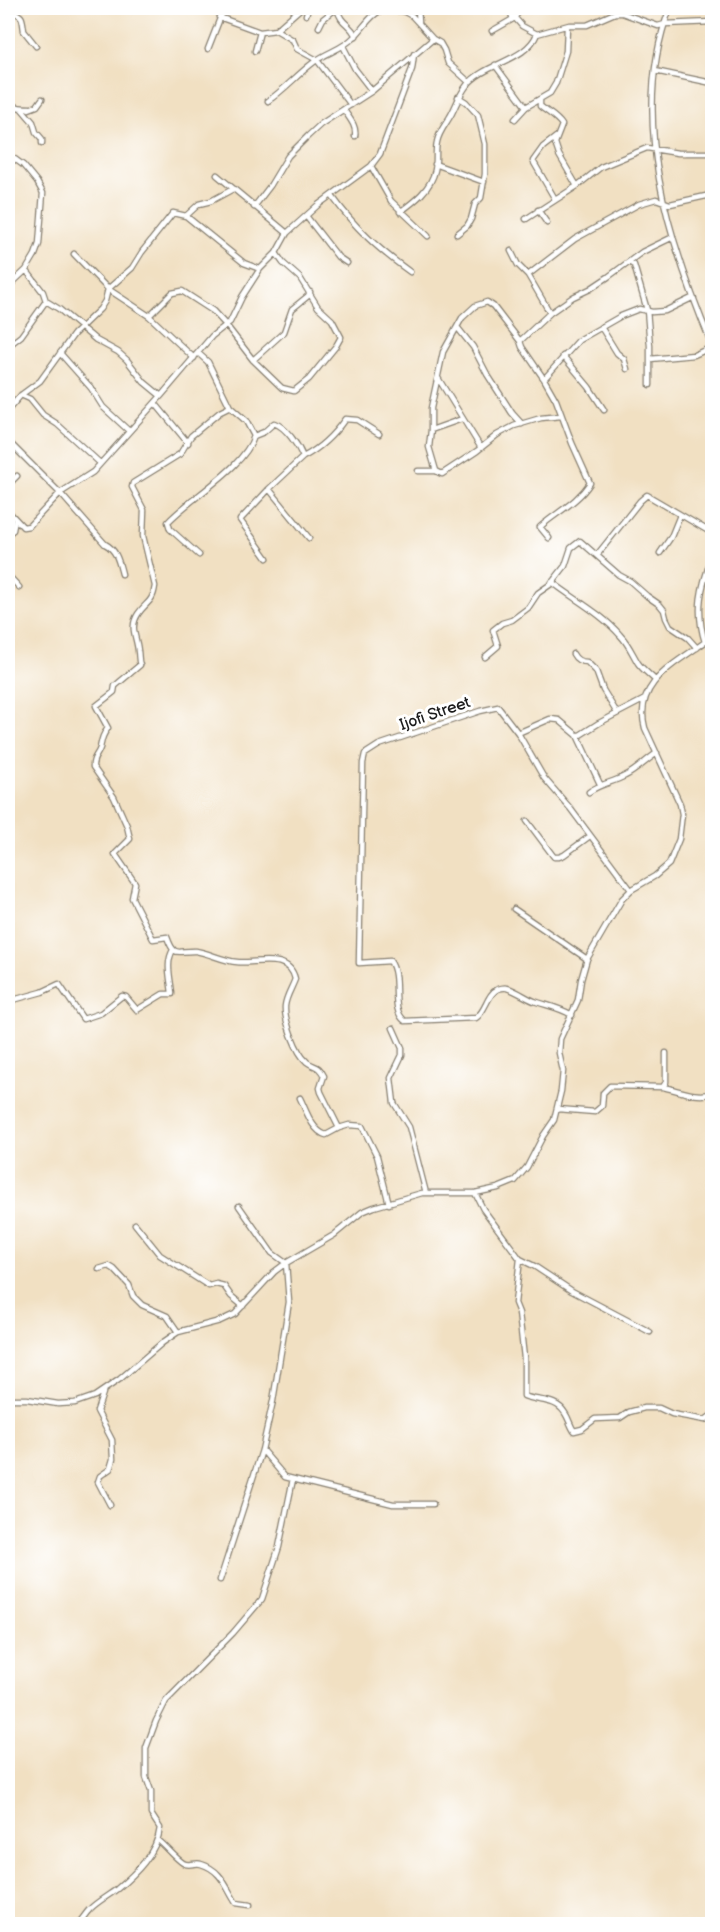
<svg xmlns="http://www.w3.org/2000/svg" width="720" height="1932" viewBox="0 0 720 1932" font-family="'Balsamiq Sans',sans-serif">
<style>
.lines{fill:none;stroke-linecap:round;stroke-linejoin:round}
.minor-casing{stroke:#867e6f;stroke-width:7}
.minor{stroke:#fff;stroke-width:4.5}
.labels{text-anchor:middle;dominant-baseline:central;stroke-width:6;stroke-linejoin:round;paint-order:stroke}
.street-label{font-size:16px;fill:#1c1c1c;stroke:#fff}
</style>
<rect width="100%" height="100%" fill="#fff"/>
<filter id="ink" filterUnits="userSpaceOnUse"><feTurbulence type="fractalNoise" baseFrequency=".0167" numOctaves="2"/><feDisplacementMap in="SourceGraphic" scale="12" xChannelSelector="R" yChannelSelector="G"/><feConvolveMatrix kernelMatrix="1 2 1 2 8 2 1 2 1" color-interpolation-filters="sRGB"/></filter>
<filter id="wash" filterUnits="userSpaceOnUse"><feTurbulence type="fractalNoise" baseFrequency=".008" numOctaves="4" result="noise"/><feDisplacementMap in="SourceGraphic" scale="24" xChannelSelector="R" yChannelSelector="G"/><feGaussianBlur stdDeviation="1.35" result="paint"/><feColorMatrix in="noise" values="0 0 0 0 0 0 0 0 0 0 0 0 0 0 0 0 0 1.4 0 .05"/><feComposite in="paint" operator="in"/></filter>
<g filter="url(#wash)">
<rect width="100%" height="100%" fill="#f1e0c2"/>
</g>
<g filter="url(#ink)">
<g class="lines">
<g class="minor-casing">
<path id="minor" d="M337 8C341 25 349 22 356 36
M365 8C380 12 398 12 414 8
M418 8 419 23
M509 8 513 19 515 18 522 26 537 34 569 25H587L615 13H622L658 26 665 24 712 22
M670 8C628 118 669 242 712 345
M8 9C23 17 22 14 24 31L36 46
M403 11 412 16 433 39 440 43 444 50 448 63 469 82
M306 15 308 8
M219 17 260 32 276 30 301 8
M319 27 323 19 337 8
M276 30 293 40 297 49 317 60 351 105
M492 31 513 19 522 8
M343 46 355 69 372 91
M208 49 224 8
M255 51 260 32
M495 65 526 107
M655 71 712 83
M8 100C12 108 22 108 30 108
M540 100V106C547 112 557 117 562 125L555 143 559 155 577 186 601 167 647 148 678 153H712
M268 101C284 90 298 74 314 62 327 52 343 49 354 37 363 29 369 16 380 11
M21 108 33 122 36 132 42 139V143
M29 109 37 106 42 99
M344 110C349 118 357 126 355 136
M515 119 526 107 550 93 556 83 566 51 567 27
M8 154 23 165 37 182 43 193 39 244 35 255 26 270 8 287
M435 164 484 182
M371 166 391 201 428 236
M217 175 287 233
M332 196C355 228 378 249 410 272
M555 199 533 161 543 147 556 137
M254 207 270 186 288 156 308 136 321 124 372 91 433 39
M538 210 547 223
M400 212C415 201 431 189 435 170 437 160 435 151 437 142 439 131 447 123 452 113 457 103 460 94 467 85 485 63 526 61 537 34
M186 216 199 204 211 201 233 189
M306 216 338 257 347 263
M526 219 577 186
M457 234 467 226 471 219 475 204 481 198 485 174V144L478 115 466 102 458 97
M511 251 518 265 528 275 550 313
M74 254 108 289 149 316 194 358
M629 262 634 265 647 310 650 346V385
M26 270 43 292 46 301 59 309 96 340 118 352 127 360 144 382 161 396
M528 275 575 239 639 204 656 199 670 204 706 196 712 197
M149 316 172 293 182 291 213 311 226 325 253 360 282 388 294 391 309 379 336 346 341 337 332 320 318 307 300 278 283 263 276 253
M457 327 473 347 487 374 512 413 522 424
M601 327 617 353 624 359 627 369
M520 341 550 313 573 297 590 289 608 277 642 252 673 237
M8 346 21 336 46 301
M60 353 91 388 103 407 129 431
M198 353 208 362 230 407 246 421 254 436C245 467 190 498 168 522L170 529 199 555
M563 356 589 387 604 410
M650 359 694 355 712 347
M253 360 284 332 292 309 308 296 310 292
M438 378 481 448
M544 379 579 340 621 316 639 309 652 312 665 311 692 298
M21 395 30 399 43 415 57 424 100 463
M155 403 188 443
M230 407 220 412 191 436 180 454 133 483 132 487 144 510 143 536 155 586C153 603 146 602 138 614 129 628 137 637 138 651 139 656 138 660 140 665L115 686 114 692 96 706 108 728C102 736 102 739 100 748 98 755 92 758 93 767L114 797 127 826 130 839 115 854 135 883 132 898 153 939 167 937C175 959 177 950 196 951 209 953 223 961 237 962 256 964 289 952 295 979 292 988 286 996 285 1006 284 1019 296 1053 307 1062 315 1068 318 1064 324 1076L320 1088 321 1092 339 1128 349 1125 362 1126 377 1156 389 1204
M8 410 21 395 40 381 74 334 100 309 105 301 108 289 132 268 142 252 173 213 186 216 244 263 260 269
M431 430 462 419
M254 436 264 432 274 423C286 427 298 445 303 457L269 489 240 520 267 558
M8 441 60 493 105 544C117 550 119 563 122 574
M303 457C321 448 333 436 345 419L357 420 379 434
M418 471H436L442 474 477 451 497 435 514 426 541 418 561 416
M436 471 429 447 431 430V408L443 352 462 318 475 306 487 302 493 306 520 341 522 347 544 379 556 400 572 443 590 483C577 503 557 512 540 527L549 538
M8 485 17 476
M269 489 309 538
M8 511 23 527 29 526 60 493 93 472 161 396 212 336 230 322 242 297 260 269 276 253 287 233 318 205 371 166 380 154 412 69 414 54
M8 534 13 530 15 519
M660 553 671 537 680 515
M597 555 640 501 647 495 712 533
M8 575 19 587
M552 582C575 600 601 613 620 635 628 643 632 653 638 663 642 669 649 674 655 680
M573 654C576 660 580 662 587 662L596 671 603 690 617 713
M485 657 498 646 493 630 502 623 512 620 528 608 538 593 551 584 565 566 571 548 580 541 619 575 630 581 647 596 660 605 664 610 666 618 670 626 688 638 697 648
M518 733 550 719 559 720 577 735H580L599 723 645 699
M577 735 600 784
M589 792C599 784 612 783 625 776 636 771 646 760 657 753
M527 821 554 857H559L564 855 590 836
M514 909 587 959
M8 993 13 1000 42 992 59 984 83 1019 101 1013 122 996 126 997 137 1010 163 994H172C171 980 165 963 173 950
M572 1015C560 1008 549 1006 537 1002 527 999 518 991 507 988 504 987 501 988 498 989 487 994 486 1011 476 1018L405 1021C389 1009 402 978 390 961L359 963 363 763 365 754 379 745 480 711 498 707 518 733 544 778 570 808 631 890
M393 1028 402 1048V1055L391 1078 394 1103 409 1127 426 1193
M663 1087C678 1090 698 1099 712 1093
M300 1098C306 1110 312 1131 326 1135L339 1128
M558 1109 595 1112 602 1106 603 1093 610 1086 663 1087 666 1082V1053
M475 1193 483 1209 520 1259 534 1266 572 1291 650 1332
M135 1224 160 1255 209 1286 216 1284 224 1286 231 1296 243 1306
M520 1259 515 1303 519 1313 524 1358V1396C538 1402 556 1398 565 1413 569 1419 570 1425 574 1431L582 1429 595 1419 620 1418 629 1412 644 1408H659L672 1414 705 1420 712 1415
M99 1269 109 1266 114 1269 129 1285 133 1296 142 1305 167 1316 178 1332
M103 1393 97 1411 112 1440 113 1459 110 1469 100 1476 98 1482 110 1505
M8 1399H27L58 1404 75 1403 95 1396 120 1379 162 1343 178 1332 220 1321 235 1314 274 1272 286 1263 334 1235 362 1212 374 1207 422 1193H475L498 1188 515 1181 527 1167 543 1136 554 1120 561 1091 563 1071 559 1053 560 1039 578 1000 581 980 587 959 622 899 631 890 655 876 669 864 679 839 682 814 680 804 645 728C633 683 675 664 705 642 695 610 701 587 712 557
M262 1450 285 1477 393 1504H433
M220 1580 262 1450 273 1401 289 1302 286 1263 272 1253 239 1206
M158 1840C167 1847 174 1857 183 1863 189 1867 195 1862 201 1864 222 1870 226 1888 236 1903L250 1905
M78 1924C82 1920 85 1914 90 1909 98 1901 108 1896 117 1889 135 1874 157 1853 160 1828L151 1814V1791L146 1777V1748L156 1721 166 1701 233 1633 262 1599 279 1547 293 1479"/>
</g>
<use href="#minor" class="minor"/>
</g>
</g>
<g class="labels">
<g class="street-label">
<text transform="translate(435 714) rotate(-19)">Ijofi Street</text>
</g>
</g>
<rect width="720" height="1932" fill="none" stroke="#fff" stroke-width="30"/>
</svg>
